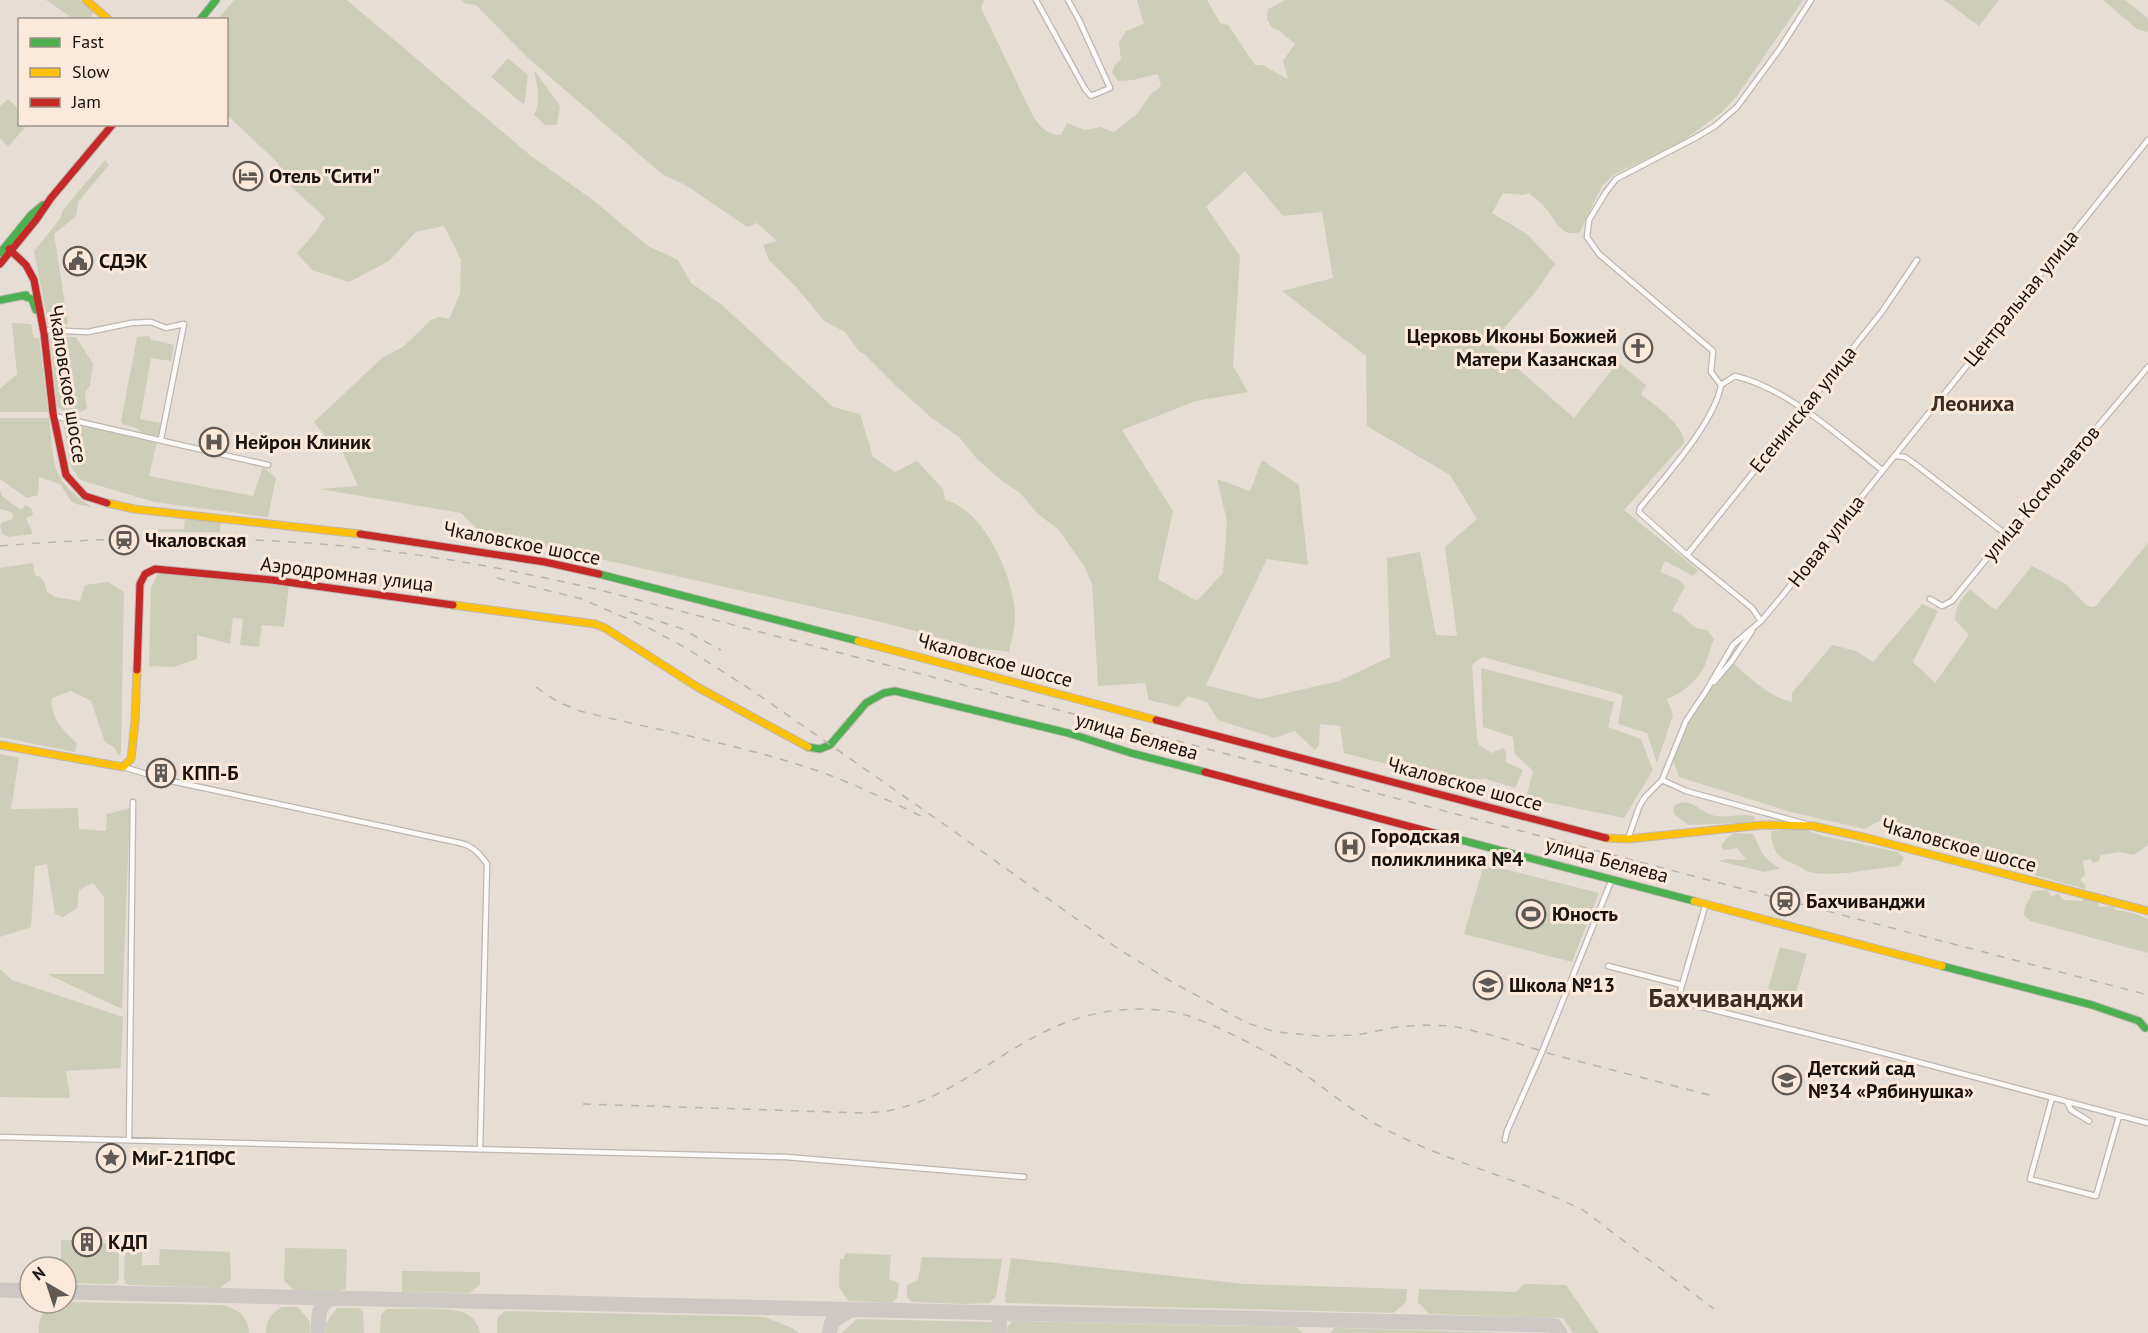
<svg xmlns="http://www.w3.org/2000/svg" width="2148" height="1333" viewBox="0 0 2148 1333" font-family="'PT Sans',sans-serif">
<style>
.green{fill:#cdceb8;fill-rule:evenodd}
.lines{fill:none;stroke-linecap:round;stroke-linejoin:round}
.taxiway{stroke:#cec8c4;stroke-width:15}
.street-casing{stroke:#beb6b0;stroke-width:7}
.fast-casing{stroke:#beb6b0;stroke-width:9}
.slow-casing{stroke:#beb6b0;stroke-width:9}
.jam-casing{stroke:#beb6b0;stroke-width:9}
.street{stroke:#fbfaf9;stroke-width:4.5}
.fast{stroke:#4caf50;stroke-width:7}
.slow{stroke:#ffc107;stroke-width:7}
.jam{stroke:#c62828;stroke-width:7}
.rail{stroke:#b6b4b2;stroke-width:1.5;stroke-dasharray:8 8;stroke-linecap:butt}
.labels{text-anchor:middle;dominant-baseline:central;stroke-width:6;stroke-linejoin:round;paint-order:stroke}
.poi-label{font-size:20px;font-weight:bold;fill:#18120d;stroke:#fbe9da;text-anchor:start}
.street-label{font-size:20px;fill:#18120d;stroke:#fbe9da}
.quarter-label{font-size:22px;font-weight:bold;fill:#3b2d21;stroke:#fbe9da}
.district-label{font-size:26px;font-weight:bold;fill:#3b2d21;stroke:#fbe9da}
</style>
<rect width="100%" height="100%" fill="#e6ddd5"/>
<path class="green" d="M46 0H80L94 11 90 19H74Z
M234 0H347L531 156 593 200 648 246 678 260 691 283 722 305 833 407 860 414 873 457 895 472 917 461 943 489 945 500C985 509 1016 581 1015 619 1015 630 1011 641 1009 652L978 648 877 621 480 532 461 513 320 489 358 486 340 446 328 440 314 422 382 358 404 346 431 320 439 317 449 319 460 294 461 260 444 226 416 232 389 261 349 282 312 270 297 253 314 234 325 218 278 174 279 164 227 115 226 20 218 19Z
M461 0H984L981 8 1033 116C1040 127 1048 135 1061 135L1067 123 1085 130 1100 127 1114 132 1137 114 1150 95 1161 86 1158 74 1133 80 1118 81 1112 73 1114 66 1121 60 1119 43 1126 31 1144 24 1137 0H1207L1220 23 1228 25 1255 65H1262L1288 79 1283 61 1295 44 1278 30 1272 28 1267 19 1268 9 1285 0H1803L1736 97 1722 112 1680 143 1613 175 1602 186 1580 232C1562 238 1556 221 1547 210 1542 203 1535 198 1529 193L1523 195 1503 193 1492 213 1527 234 1555 264 1533 295 1490 344 1574 418 1618 362 1646 385 1641 394C1653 404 1686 427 1684 443L1624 510 1698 570 1693 576 1665 561 1660 572 1679 580 1685 586 1672 611C1690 616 1686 628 1707 630L1714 639C1710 648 1708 659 1704 667 1696 682 1682 693 1667 699L1673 715 1657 763 1647 733 1618 724 1623 695 1483 657 1476 661 1472 666 1477 739 1479 745 1492 753 1503 748 1507 754 1505 762 1523 770 1515 788 1486 779H1469L1467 785 1452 777 1448 780 1344 753 1340 726 1320 724 1319 745 1315 750 1295 731 1274 738 1218 720 1207 702 1188 696 1178 707 1149 700 1145 683 1098 686 1092 584 1084 566 1058 529 1038 514 1020 493 1001 480 977 459 959 437 933 419 897 387 865 355 859 351 845 332 824 321 798 289 769 260 763 245 777 241 757 223 747 227 687 186 662 174 527 57 476 5 466 4ZM1245 171 1283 216 1322 212 1333 278 1282 291 1366 356 1367 426 1450 475 1477 519 1445 547 1457 636 1436 635 1420 552 1387 558 1390 657 1339 681 1260 699 1206 685 1267 559 1308 565 1299 485 1262 460 1250 491 1217 479 1227 521 1223 573 1197 601 1158 579 1173 511 1122 430 1196 401 1248 392 1233 366 1240 256 1206 207Z
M1944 0H1999L1979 26Z
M2103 0H2125L2148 18V32L2137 29Z
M508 58 528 75 524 105 491 77Z
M534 70 560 106 557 125H545L534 115C541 102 537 84 534 70Z
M8 99 19 109 20 124 27 125 8 147 0 138V106Z
M105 160 109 165 78 202 76 216 54 234 68 324H48L34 251 60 219 63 210Z
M12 323 31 324 34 338H39L48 412H0V389L17 374Z
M149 336 152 341 154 340 174 345 171 361 151 358 140 419 161 423 158 436 142 433 136 428 124 425 121 422 137 337Z
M50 337H76L93 364 90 385 85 393 87 409 75 414 62 410 57 406Z
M0 418H49C55 465 49 479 92 507L76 504 71 501 60 484 39 477 38 495 27 498 0 479Z
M63 421 157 442 149 476 253 496 263 467 276 478 268 517 154 502 80 480 70 465Z
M0 491 2 496 21 510 25 505 31 508 33 515 26 518 33 534 8 537 2 534 0 525 3 522 11 520 14 516 11 512 0 509Z
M185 519 221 522 220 532H158V529H184Z
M2148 543V845L2134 855 2120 852 2101 855 2099 861 2093 863 2090 859 2083 861 2085 875 2080 880 2086 886 2085 889 1892 835 1886 830 1881 820 1865 829 1791 812 1679 777 1673 760 1688 722 1713 686 1733 663C1751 679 1768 696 1792 702V693L1832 645 1856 651 1873 662 1922 604 1938 611 1913 662 1935 683 1969 635 1955 620C1955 607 1962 598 1970 589L1992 608 1997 609 2032 566 2066 584 2086 605 2092 607 2096 606Z
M33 563 35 575C44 577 45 584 47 592L55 597 80 601 85 585 108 582 124 592 121 752 118 755 115 748 105 742 91 701 71 691 52 698C50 718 63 730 77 743L75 752 0 737V568Z
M158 573 289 586 284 627 262 625 259 647 240 645 243 619 233 618 230 644 197 635V659L173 667 149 666 151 588Z
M1481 668 1614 702 1608 727 1641 739 1653 770 1624 818 1526 798 1533 771 1515 754 1513 737 1483 727Z
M0 754 19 758 11 809 78 808 79 829 106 831 107 814 130 808 122 1009 47 974H104V897L93 883 79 890 77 908 63 917 55 914 47 864 35 866 31 927 0 937Z
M1685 802C1696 804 1703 813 1715 816 1727 818 1740 813 1753 816L1756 820 1743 823 1688 825 1674 814 1673 808 1676 804Z
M1803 829 1823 836 1898 852 1904 858 1899 866C1873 868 1835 878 1809 872 1805 871 1801 867 1797 865 1778 858 1772 852 1771 831Z
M1734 833 1753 834C1762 851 1761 858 1780 868L1765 872 1719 861C1730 856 1735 862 1746 859L1737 848 1724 850 1721 846 1727 838Z
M1484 864 1599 893 1572 962 1464 934Z
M2047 890 2052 897 2058 893 2063 900 2081 901 2085 898 2098 901 2099 907 2114 906 2116 910 2133 913 2148 919V953L2030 921 2024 915 2025 907 2033 891Z
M1780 947 1807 954 1795 996 1768 989Z
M0 969 12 980 123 1017 121 1068 66 1071 70 1098 0 1097Z
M61 1240H78L81 1248 87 1250 92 1248 95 1243 119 1244V1279L115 1284 70 1283 66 1279V1267H61Z
M125 1244H136L142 1247V1265H159L160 1249 230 1252 231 1280 219 1288 130 1285 125 1283 124 1278Z
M285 1248 347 1249 346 1289 339 1291 294 1290 284 1281Z
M845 1253 891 1255 889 1279 899 1283 897 1298 892 1303 848 1301 839 1287 840 1259H844Z
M922 1257 1002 1259 996 1297 989 1303 964 1304 912 1302 907 1297V1285L918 1280Z
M1011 1258 1245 1284 1407 1289 1406 1302 1393 1313 1006 1303 1005 1295Z
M402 1271 480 1272V1284L470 1293 402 1292Z
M1524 1284 1566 1285 1599 1333H1573L1563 1318 1429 1314 1418 1302 1419 1289 1516 1292Z
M66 1302 222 1305C237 1309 248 1315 249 1333H39C38 1309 49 1307 66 1302Z
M282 1307H298L310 1322V1333H266C266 1319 271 1314 282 1307Z
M337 1308H358L363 1311 364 1333H326V1323Z
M387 1309C404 1309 454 1306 467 1314 475 1319 478 1325 480 1333H380L381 1314Z
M505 1311 765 1317 792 1328 799 1333H497V1318Z
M857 1319 991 1322 994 1326V1333H842Z
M1012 1321 1297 1327 1302 1333H1007V1328Z
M1334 1328 1513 1333H1331Z"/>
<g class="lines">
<path class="taxiway" d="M0 1290 30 1291
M66 1292 1549 1325 1555 1326 1560 1333
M318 1333C319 1317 316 1304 334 1298
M829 1333 832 1322 850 1310
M999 1333 1000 1314"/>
<g class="street-casing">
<path id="street" d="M1036 0 1085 89 1091 96 1110 88 1079 20 1068 0
M43 330 88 332 131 323 151 322 166 328 184 324 161 439
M1721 385 1711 372 1713 351 1599 254 1587 237 1589 220 1606 192 1616 179 1695 138 1715 126 1737 107 1781 47 1811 0
M1721 385C1715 422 1664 478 1640 508L1639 512 1687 555 1752 608 1761 621
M1721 385 1735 376C1787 388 1840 437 1882 470
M54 416 268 465
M1896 456 1905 457 1915 464 2003 532
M1687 555 1881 313 1917 260
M1930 599 1942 606 1952 601 2001 541 2003 532 2012 528 2148 367
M1714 682 1731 662 1752 631
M123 767 157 777
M162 779 460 843C473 846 479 853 487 864L480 1149
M1662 780 1686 791 1806 824
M1628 839 1639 807 1645 797 1662 780 1686 721 1706 691 1733 645 1761 621 1782 596 2148 140
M1608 966 1682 985 1678 1001 1865 1048 2148 1123
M1682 985 1706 903
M2052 1098 2030 1179 2096 1196 2119 1116
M2067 1102 2071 1110 2089 1121
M0 1137 786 1157 1024 1177
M129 1140 133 802
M1505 1140 1507 1131 1542 1052 1612 879"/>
</g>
<g class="fast-casing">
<path id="fast" d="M200 20 216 0
M0 253 31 215 43 205
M23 296 32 299 36 310
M0 300 26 295
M599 574 858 641
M808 747 820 749 830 745 866 703 884 693 895 691 1068 733 1131 753 1205 772
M1438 834 1694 901
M1942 966 2092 1005 2139 1021 2145 1028"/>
</g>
<g class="slow-casing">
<path id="slow" d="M86 0 109 20
M107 503 134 509 360 534
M453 605 595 624 605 628 699 688 808 747
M858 641 1156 720
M0 745 123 767 131 759 135 722 137 670
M1606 838 1628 839 1762 825 1813 826 1867 838 2148 911
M1694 901 1942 966"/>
</g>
<g class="jam-casing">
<path id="jam" d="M9 249 26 265 34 280 44 333 53 413 66 475 85 496 107 503
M0 264 36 220 51 198 113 124
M360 534 545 562 599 574
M137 670 140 584 145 574 155 569 272 580 453 605
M1156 720 1606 838
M1205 772 1438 834"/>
</g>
<use href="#street" class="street"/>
<use href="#fast" class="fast"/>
<use href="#slow" class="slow"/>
<use href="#jam" class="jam"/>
<path class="rail" d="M0 546C144 534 288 535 431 557 487 565 542 577 596 589L2148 995
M497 578 582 599 649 628 686 648 753 691 948 827 1117 948 1172 982 1247 1023 1276 1032 1319 1036 1357 1035 1396 1027 1425 1025 1453 1026 1495 1036 1551 1054 1717 1097
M630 612 680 628 721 650
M536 687 558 702 580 711C655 730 733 743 806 767 847 780 885 799 923 817
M1296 1068C1326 1089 1355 1114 1387 1130 1450 1163 1520 1179 1583 1210L1714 1309
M583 1104 865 1113C875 1112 886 1112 896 1109 935 1100 968 1077 1002 1056 1048 1027 1086 1009 1142 1009 1159 1010 1176 1011 1192 1017 1230 1031 1266 1052 1302 1072"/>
</g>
<defs>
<g id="hotel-ring" transform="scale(1.5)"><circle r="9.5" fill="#fbe9da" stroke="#605953" stroke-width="1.5"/><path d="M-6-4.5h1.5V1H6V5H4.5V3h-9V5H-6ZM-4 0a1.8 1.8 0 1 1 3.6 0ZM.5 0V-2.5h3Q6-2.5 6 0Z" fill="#605953"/></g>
<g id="civic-ring" transform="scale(1.5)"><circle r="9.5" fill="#fbe9da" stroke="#605953" stroke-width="1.5"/><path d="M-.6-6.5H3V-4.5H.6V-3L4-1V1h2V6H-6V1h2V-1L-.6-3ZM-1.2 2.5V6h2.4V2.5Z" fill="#605953"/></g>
<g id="church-ring" transform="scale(1.5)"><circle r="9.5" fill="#fbe9da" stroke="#605953" stroke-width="1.5"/><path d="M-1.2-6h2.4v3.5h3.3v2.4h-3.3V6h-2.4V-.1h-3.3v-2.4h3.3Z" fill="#605953"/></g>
<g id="hospital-ring" transform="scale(1.5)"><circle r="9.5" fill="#fbe9da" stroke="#605953" stroke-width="1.5"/><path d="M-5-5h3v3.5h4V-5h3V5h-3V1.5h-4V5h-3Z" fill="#605953"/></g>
<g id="station-ring" transform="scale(1.5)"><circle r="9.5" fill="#fbe9da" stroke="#605953" stroke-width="1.5"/><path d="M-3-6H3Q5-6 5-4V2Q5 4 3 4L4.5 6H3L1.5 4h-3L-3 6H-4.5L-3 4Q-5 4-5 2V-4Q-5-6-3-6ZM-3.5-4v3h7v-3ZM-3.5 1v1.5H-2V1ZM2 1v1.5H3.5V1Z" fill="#605953"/></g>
<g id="building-ring" transform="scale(1.5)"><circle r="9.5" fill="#fbe9da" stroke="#605953" stroke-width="1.5"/><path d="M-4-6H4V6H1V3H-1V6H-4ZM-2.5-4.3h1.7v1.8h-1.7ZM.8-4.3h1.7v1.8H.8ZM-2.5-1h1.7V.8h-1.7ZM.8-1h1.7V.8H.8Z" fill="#605953"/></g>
<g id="stadium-ring" transform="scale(1.5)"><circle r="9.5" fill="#fbe9da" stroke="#605953" stroke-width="1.5"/><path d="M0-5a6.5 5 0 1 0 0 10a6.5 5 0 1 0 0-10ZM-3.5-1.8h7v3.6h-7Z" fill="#605953"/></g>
<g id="school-ring" transform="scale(1.5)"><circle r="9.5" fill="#fbe9da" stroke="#605953" stroke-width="1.5"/><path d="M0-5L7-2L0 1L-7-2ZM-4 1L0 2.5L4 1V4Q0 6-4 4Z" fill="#605953"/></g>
<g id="sight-ring" transform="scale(1.5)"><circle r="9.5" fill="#fbe9da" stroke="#605953" stroke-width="1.5"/><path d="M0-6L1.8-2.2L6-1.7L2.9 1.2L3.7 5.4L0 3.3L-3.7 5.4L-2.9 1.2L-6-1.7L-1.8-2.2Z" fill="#605953"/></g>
</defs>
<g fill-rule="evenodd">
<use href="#hotel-ring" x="248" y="176"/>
<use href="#civic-ring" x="78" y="261"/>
<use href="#church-ring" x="1638" y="348"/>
<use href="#hospital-ring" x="214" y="442"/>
<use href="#station-ring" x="124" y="540"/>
<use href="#building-ring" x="161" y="773"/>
<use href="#hospital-ring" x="1350" y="847"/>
<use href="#station-ring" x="1785" y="901"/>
<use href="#stadium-ring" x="1531" y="914"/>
<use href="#school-ring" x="1488" y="985"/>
<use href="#school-ring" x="1787" y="1080"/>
<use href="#sight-ring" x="111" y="1158"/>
<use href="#building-ring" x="87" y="1242"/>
</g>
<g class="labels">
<g class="poi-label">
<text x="269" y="176">Отель "Сити"</text>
<text x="99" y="261">СДЭК</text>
<text x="1617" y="336" text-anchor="end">Церковь Иконы Божией<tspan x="1617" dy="23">Матери Казанская</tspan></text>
<text x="235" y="442">Нейрон Клиник</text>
<text x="145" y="540">Чкаловская</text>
<text x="182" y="773">КПП-Б</text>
<text x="1371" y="836">Городская<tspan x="1371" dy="23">поликлиника №4</tspan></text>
<text x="1806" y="901">Бахчиванджи</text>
<text x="1552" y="914">Юность</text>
<text x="1509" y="985">Школа №13</text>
<text x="1808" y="1068">Детский сад<tspan x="1808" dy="23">№34 «Рябинушка»</tspan></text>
<text x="132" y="1158">МиГ-21ПФС</text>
<text x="108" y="1242">КДП</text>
</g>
<g class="street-label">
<text transform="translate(2021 298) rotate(-51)">Центральная улица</text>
<text transform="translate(68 384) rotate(81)">Чкаловское шоссе</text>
<text transform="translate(1803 409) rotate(-51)">Есенинская улица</text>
<text transform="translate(2041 493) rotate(-50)">улица Космонавтов</text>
<text transform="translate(1826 541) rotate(-52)">Новая улица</text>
<text transform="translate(522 543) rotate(11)">Чкаловское шоссе</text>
<text transform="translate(347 574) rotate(7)">Аэродромная улица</text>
<text transform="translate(995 660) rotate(15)">Чкаловское шоссе</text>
<text transform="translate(1137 736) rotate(16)">улица Беляева</text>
<text transform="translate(1465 784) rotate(15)">Чкаловское шоссе</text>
<text transform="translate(1959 845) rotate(15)">Чкаловское шоссе</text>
<text transform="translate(1607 860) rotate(15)">улица Беляева</text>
</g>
<g class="quarter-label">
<text x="1973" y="403">Леониха</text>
</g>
<g class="district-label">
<text x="1726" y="997">Бахчиванджи</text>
</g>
</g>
<rect x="18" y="18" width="210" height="108" fill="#fbe9da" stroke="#a09388" stroke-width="1.5"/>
<rect x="30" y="38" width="30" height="9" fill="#4caf50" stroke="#a09388" stroke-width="1.5"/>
<text x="72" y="48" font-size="18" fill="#18120d">Fast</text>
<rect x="30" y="68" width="30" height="9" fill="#ffc107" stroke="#a09388" stroke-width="1.5"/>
<text x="72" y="78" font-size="18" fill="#18120d">Slow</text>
<rect x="30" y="98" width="30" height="9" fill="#c62828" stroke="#a09388" stroke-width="1.5"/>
<text x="72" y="108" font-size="18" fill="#18120d">Jam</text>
<g transform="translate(48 1285) rotate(321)"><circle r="28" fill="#fbe9da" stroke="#a09388" stroke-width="1.5"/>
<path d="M0-4.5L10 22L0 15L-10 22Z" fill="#605953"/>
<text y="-9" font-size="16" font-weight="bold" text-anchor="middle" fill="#18120d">N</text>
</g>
</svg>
